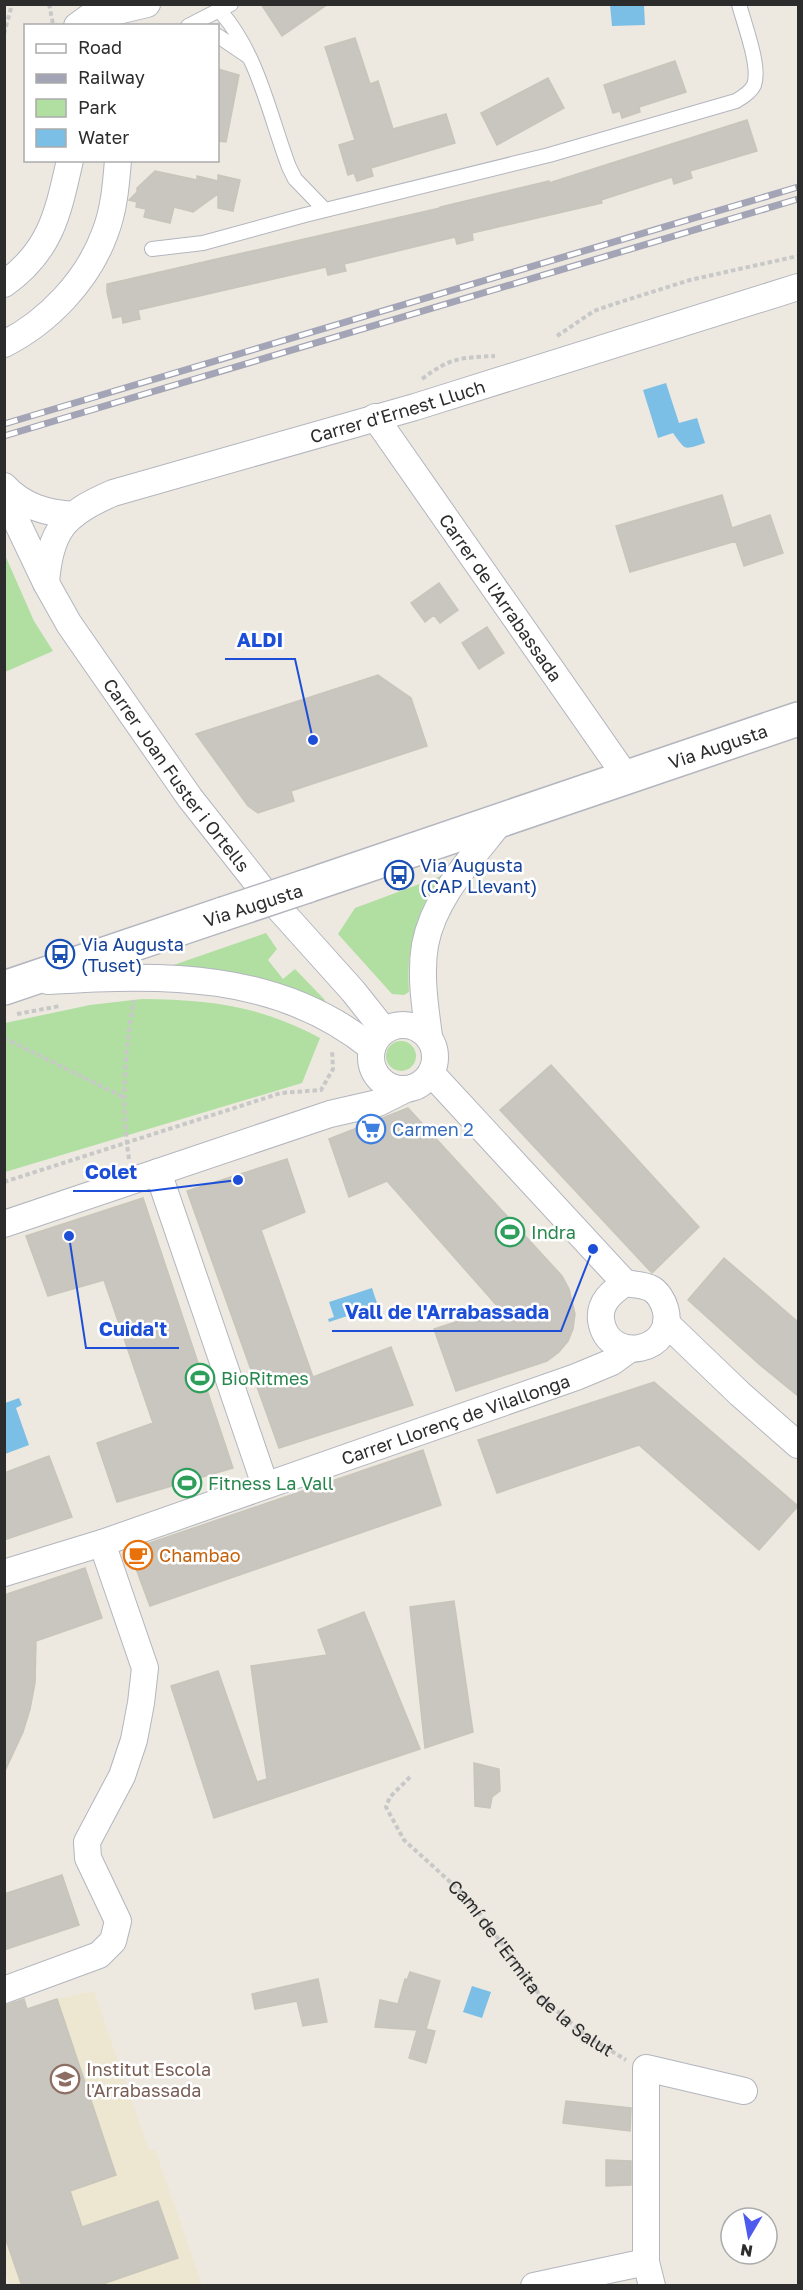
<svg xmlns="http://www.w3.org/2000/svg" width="803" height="2290" viewBox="0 0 803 2290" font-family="'Golos Text',sans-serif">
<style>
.education{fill:#ede7d1}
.green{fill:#b0dfa1}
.water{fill:#7cbfe6}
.building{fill:#c9c5bf;stroke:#c8c5ba;stroke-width:1.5}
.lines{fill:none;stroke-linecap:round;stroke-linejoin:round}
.service-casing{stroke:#b3b5bf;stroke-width:16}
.minor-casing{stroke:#b3b5bf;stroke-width:28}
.secondary-casing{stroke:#b3b5bf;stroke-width:36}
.path{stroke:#c8c8c8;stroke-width:4;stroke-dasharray:4.5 3;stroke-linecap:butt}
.service{stroke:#fff;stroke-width:14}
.minor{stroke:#fff;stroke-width:26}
.secondary{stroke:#fff;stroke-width:33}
.rail-casing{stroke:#a3a4b5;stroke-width:7}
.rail{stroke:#fff;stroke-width:4.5;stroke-dasharray:14;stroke-linecap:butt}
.secondary-bridge-casing{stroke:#b3b5bf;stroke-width:36;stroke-linecap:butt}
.secondary-bridge{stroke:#fff;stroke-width:33}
.labels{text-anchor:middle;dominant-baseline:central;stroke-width:5;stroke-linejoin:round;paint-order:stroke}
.street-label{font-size:18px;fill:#2c2c2c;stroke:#fff}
.transit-label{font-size:18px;fill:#164399;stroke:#fff;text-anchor:start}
.shop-label{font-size:18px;fill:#366cbe;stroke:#fff;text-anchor:start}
.leisure-label{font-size:18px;fill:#27864d;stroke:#fff;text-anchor:start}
.food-label{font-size:18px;fill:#c56008;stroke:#fff;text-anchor:start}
.education-label{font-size:18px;fill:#785e54;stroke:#fff;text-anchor:start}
.leader{fill:none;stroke:#1d4ed8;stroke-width:2}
.callout-dot{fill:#1d4ed8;stroke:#fff;stroke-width:2}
.callout-label{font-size:20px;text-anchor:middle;font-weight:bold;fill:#1d4ed8;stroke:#fff;stroke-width:5;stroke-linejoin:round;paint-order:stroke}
</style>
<rect width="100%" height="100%" fill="#ede9e0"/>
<path class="education" d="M94 1991 149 2150 155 2149 202 2285H10L4 2269V2006L27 2009 57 1999Z"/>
<path class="green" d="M5 555 34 621 53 651 5 672Z
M441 876C416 911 406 950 409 992L404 995 392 994 338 934 355 908Z
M266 933 277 949 268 960 283 979 295 969 324 999 329 1009 159 970Z
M142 999C211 1000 258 1005 320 1038L302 1083 5 1172V1023L90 1005Z
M386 1056a15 15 0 1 1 30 0a15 15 0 1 1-30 0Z"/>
<path class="water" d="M610 5H644L645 25 612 26Z
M666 383 679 423 697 418 705 443C683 450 686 451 673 433L658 438 643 390Z
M372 1288 378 1306 329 1322 328 1319 334 1317 329 1302Z
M19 1398 22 1405 16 1408 29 1445 5 1454V1403Z
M472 1986 491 1992 482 2018 463 2012Z"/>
<path class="building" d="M261 4H328L282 36Z
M355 38 370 84 378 81 393 129 446 114 455 143 371 168 373 176 357 181 354 173 348 175 339 145 355 140 325 47Z
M675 61 686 92 639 107 640 112 622 118 620 111 613 113 604 85Z
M218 69 239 75 226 142 218 141Z
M548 78 564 108 497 145 481 113Z
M747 120 757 151 690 171 692 178 674 184 672 177 601 200 602 203 472 233 473 240 457 244 455 237 344 264 346 271 328 275 326 267 138 310 140 319 123 323 122 316 113 318 107 292V284L440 208V207L549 181V183Z
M155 171 197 180V176L218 181V175L240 180 233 211 218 208V194L193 212 174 207 170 223 144 217 146 209 136 207 137 202 129 200 137 192V188Z
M722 495 732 528 770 515 783 553 744 566 735 539 736 541 630 572 616 526Z
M439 583 458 610 440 623 434 615 425 622 411 603Z
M487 627 504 653 479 669 462 643Z
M378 675 411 698 427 746 291 791 294 801 258 813 248 806 196 734Z
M551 1065 699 1227 652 1273 500 1110Z
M408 1108 562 1276 569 1289 575 1314 573 1329 568 1341 559 1352 547 1361 456 1391 434 1329 499 1308 387 1181 349 1197 329 1139Z
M287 1159 305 1212 261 1230 313 1377 391 1347 413 1405 279 1448 187 1191Z
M143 1198 233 1468 117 1502 97 1443 153 1423 104 1280 48 1296 26 1236Z
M724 1258 798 1322V1396L760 1365 688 1300Z
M654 1382 798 1506 759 1550 639 1445 497 1493 478 1440Z
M423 1450 441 1505 150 1606 129 1550Z
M49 1456 72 1517 4 1540V1473Z
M85 1568 102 1618 36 1641 35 1683 30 1709 23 1732 4 1773V1595Z
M454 1601 473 1732 425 1748 410 1607Z
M364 1612 420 1749 214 1818 171 1686 218 1671 257 1782 267 1779 251 1666 327 1655 318 1630Z
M474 1763 499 1769 500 1791 492 1797 490 1808 475 1806Z
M62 1875 79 1925 4 1950V1894Z
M410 1972 440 1981 426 2029 435 2031 426 2063 409 2058 417 2030 375 2027 380 2000 398 2004 405 1979 407 1980Z
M318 1979 327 2022 303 2026 297 2001 255 2009 252 1994Z
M24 1999 27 2009 57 1999 116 2175 70 2191 82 2227 158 2201 178 2258 97 2286H22L4 2234V2006Z
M566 2101 631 2108 630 2131 563 2123Z
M606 2160 631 2161V2185L606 2186Z"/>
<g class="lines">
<g class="service-casing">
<path id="service" d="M220 11C258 54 269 114 289 167L295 179 325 210
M188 26 231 4
M218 36 249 57
M152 249 203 243 305 215 549 155 736 101C743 97 751 92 754 85 761 67 744 24 739 4"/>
</g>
<g class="minor-casing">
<g id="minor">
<path d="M77 26 88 18 147 4"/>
<path d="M4 284C51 251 58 213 70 160"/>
<path d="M4 344C48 322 88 280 105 233 114 210 116 185 118 160"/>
<path id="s2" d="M375 417 627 778"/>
<path d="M4 486C23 507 47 513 74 515"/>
<path id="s3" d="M4 495 46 583 69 624 190 798 265 893 353 991 384 1030"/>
<path id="s4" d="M46 583C50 530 64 514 113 493L415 407 798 287"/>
<path d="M48 981C162 974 278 971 372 1048"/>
<circle cx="403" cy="1057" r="32"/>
<path d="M429 1036C425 1006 420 975 425 945 434 897 472 858 501 821"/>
<path d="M431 1073 625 1283"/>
<path d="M158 1172 265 1485"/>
<path d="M4 1224 330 1114 378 1103 406 1089"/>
<path d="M625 1283C634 1285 643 1284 652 1289 658 1293 663 1301 665 1308 678 1351 608 1367 601 1320 599 1302 612 1292 625 1283Z"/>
<path d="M666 1323 740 1394 798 1445"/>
<path id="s5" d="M4 1573 102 1543 576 1377 612 1362 630 1349"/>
<path d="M4 1990 99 1955 113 1941 118 1921 88 1858 87 1842 122 1776 134 1740 141 1703 145 1668 102 1543"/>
<path d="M534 2286 646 2262"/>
<path d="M652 2286 646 2262V2068L744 2091"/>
</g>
</g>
<g class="secondary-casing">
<g id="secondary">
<path id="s6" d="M307 886 798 719"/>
<path d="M4 988 223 914"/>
</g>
</g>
<g class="path">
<path d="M49 4 53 24"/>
<path d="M4 34 12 4"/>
<path d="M557 336 594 311 617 303 690 280 798 256"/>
<path d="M422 379C451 357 460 358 495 356"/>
<path d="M17 1014 60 1006"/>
<path d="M4 1038 125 1098"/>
<path d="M129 1159C121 1106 124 1053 134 1000"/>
<path d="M4 1182 281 1093 321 1090 333 1069 332 1050"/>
<path id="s1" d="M410 1777 390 1797 386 1807 404 1840 468 1898 542 1998 584 2034 626 2060"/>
</g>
<use href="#service" class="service"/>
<use href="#minor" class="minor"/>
<use href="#secondary" class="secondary"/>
<g class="rail-casing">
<path id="rail" d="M4 424 798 187
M4 436 798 199"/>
</g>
<use href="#rail" class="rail"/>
<g class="secondary-bridge-casing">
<path id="secondary-bridge" d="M223 914 307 886"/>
</g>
<use href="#secondary-bridge" class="secondary-bridge"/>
</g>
<defs>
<g id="bus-ring" transform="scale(1.5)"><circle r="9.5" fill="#fff" stroke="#1a4fb4" stroke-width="1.5"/><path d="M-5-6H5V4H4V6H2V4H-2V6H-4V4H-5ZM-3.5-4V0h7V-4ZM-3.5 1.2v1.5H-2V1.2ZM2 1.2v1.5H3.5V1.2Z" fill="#1a4fb4"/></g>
<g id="supermarket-ring" transform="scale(1.5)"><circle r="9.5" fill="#fff" stroke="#3f7fe0" stroke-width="1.5"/><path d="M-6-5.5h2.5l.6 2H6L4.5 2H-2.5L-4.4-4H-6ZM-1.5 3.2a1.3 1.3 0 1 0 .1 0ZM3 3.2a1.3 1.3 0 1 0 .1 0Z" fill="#3f7fe0"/></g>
<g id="stadium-ring" transform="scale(1.5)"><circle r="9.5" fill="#fff" stroke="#2e9e5b" stroke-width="1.5"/><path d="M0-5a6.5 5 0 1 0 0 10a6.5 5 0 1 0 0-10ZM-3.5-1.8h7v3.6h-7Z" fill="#2e9e5b"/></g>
<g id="cafe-ring" transform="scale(1.5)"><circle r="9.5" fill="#fff" stroke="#e8710a" stroke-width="1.5"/><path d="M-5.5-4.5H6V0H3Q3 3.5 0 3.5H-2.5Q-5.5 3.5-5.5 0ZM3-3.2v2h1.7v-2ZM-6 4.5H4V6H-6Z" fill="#e8710a"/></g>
<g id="school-ring" transform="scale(1.5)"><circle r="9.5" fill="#fff" stroke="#8d6e63" stroke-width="1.5"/><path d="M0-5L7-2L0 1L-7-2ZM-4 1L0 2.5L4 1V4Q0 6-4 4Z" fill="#8d6e63"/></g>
</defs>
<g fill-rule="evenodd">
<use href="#bus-ring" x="399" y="875"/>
<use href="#bus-ring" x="60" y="954"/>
<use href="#supermarket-ring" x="371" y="1129"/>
<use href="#stadium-ring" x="510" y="1232"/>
<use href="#stadium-ring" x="200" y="1378"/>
<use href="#stadium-ring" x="187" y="1483"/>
<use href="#cafe-ring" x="138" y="1555"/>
<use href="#school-ring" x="65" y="2079"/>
</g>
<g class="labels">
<g class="street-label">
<text stroke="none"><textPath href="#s4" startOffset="417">Carrer d'Ernest Lluch</textPath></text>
<text stroke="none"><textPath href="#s2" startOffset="220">Carrer de l'Arrabassada</textPath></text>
<text stroke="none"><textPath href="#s6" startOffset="434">Via Augusta</textPath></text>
<text stroke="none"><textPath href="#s3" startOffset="330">Carrer Joan Fuster i Ortells</textPath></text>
<text transform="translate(253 905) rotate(-18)">Via Augusta</text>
<text stroke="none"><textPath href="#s5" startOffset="477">Carrer Llorenç de Vilallonga</textPath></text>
<text stroke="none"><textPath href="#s1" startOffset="258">Camí de l'Ermita de la Salut</textPath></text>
</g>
<g class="transit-label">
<text x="420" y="865">Via Augusta<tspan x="420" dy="21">(CAP Llevant)</tspan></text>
<text x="81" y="944">Via Augusta<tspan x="81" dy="21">(Tuset)</tspan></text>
</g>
<g class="shop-label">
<text x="392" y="1129">Carmen 2</text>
</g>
<g class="leisure-label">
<text x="531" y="1232">Indra</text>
<text x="221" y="1378">BioRitmes</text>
<text x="208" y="1483">Fitness La Vall</text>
</g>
<g class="food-label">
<text x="159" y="1555">Chambao</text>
</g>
<g class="education-label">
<text x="86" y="2069">Institut Escola<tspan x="86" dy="21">l'Arrabassada</tspan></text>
</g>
</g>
<path class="leader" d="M313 740L295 659H225M238 1180L149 1191H73M593 1249L561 1331H332M69 1236L86 1348H179"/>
<g class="callout-dot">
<circle cx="313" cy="740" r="6"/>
<circle cx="238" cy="1180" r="6"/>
<circle cx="593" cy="1249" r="6"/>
<circle cx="69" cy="1236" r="6"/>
</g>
<g class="callout-label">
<text x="260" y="647">ALDI</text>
<text x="111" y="1179">Colet</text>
<text x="447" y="1319">Vall de l'Arrabassada</text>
<text x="133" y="1336">Cuida't</text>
</g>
<rect width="803" height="2290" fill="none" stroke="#2c2c2c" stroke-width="12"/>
<rect x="24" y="24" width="195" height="138" fill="#ffffff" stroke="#ababab" stroke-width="1.5"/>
<rect x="36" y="44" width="30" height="9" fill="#ffffff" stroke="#ababab" stroke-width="1.5"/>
<text x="78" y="54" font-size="18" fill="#2c2c2c">Road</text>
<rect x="36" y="74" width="30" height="9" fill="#a3a4b5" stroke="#ababab" stroke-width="1.5"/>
<text x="78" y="84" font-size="18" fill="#2c2c2c">Railway</text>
<rect x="36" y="99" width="30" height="18" fill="#b0dfa1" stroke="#ababab" stroke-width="1.5"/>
<text x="78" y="114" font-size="18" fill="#2c2c2c">Park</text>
<rect x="36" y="129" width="30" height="18" fill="#7cbfe6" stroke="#ababab" stroke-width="1.5"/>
<text x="78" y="144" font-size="18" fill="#2c2c2c">Water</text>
<g transform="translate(749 2236) rotate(190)"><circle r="28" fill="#ffffff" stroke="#ababab" stroke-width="1.5"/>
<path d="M0-4.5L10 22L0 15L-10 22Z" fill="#4d5aed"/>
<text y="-9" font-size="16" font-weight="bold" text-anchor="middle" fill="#2c2c2c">N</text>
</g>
</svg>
